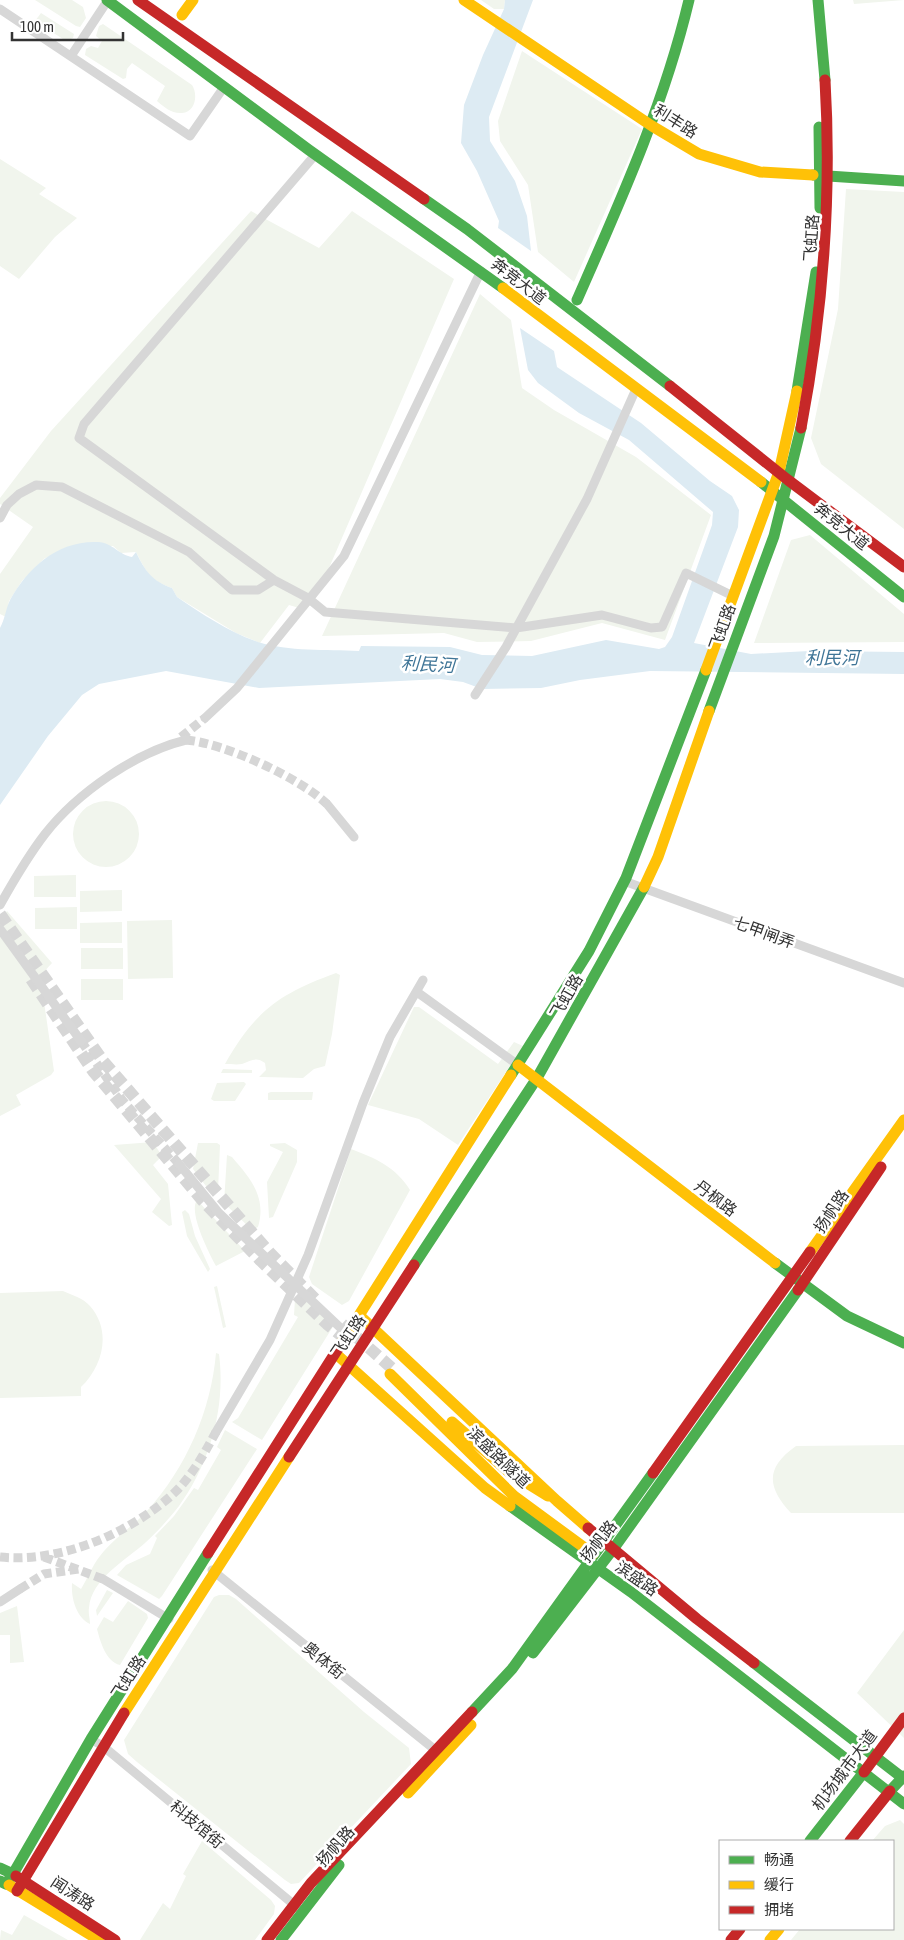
<svg xmlns="http://www.w3.org/2000/svg" width="904" height="1940" viewBox="0 0 904 1940" font-family="'Asap Condensed','Noto Sans SC',sans-serif">
<style>
.green{fill:#f1f5ed}
.water{fill:#ddebf3}
.lines{fill:none;stroke-linecap:round;stroke-linejoin:round}
.street-tunnel{stroke:#d6d6d6;stroke-width:9;stroke-dasharray:9 4.5;stroke-linecap:butt}
.secondary-tunnel{stroke:#d6d6d6;stroke-width:12;stroke-dasharray:12 6;stroke-linecap:butt}
.street{stroke:#d7d7d7;stroke-width:9}
.fast{stroke:#4caf50;stroke-width:11}
.slow{stroke:#ffc107;stroke-width:11}
.jam{stroke:#c62828;stroke-width:11}
.labels{text-anchor:middle;dominant-baseline:central;stroke-width:5;stroke-linejoin:round;paint-order:stroke}
.street-label{font-size:16px;fill:#333;stroke:#fff}
.water-label{font-size:18px;font-style:italic;fill:#3f7597;stroke:#fff}
</style>
<rect width="100%" height="100%" fill="#fff"/>
<path class="green" d="M35 0H72L83 7 86 18 80 27 76 26Z
M481 0H505L504 9H494Z
M853 0H904L854 4Z
M41 13 74 34 73 38 66 41 35 21Z
M103 24 192 85C198 94 196 112 182 113 172 114 164 107 157 101L165 86 132 63 127 69 126 78 123 79 85 55 86 49 91 46 98 48 102 41 96 36 99 26Z
M522 51 642 129 574 282 538 252 528 185 500 141 498 121Z
M0 159 46 188 39 194 77 218 55 237 19 279 0 266Z
M846 189 904 192V529L821 464 811 438 838 309Z
M251 211 319 248 352 211 454 279 316 598 306 610 289 605 260 643 236 633 177 597 172 588C149 580 147 573 136 552L121 553 113 546 45 558 22 581 9 601 6 617 0 614V574L33 527 0 504V498L51 431Z
M480 294 511 320 522 388 554 410 636 457 711 515 665 640 602 623 531 641 477 642 444 633 322 636Z
M810 535 904 614V642L754 643 791 540Z
M73 834a33 33 0 1 1 66 0a33 33 0 1 1-66 0Z
M76 875V897H34V876Z
M122 890V911L80 912V891Z
M77 907V929H35V908Z
M7 911 52 963 42 974 41 981 54 1071 51 1075 16 1095 21 1105 0 1116V921Z
M172 920 173 978 128 979 127 921Z
M122 922V943H80V923Z
M81 948H123V969H81Z
M336 973 340 975 332 1034 325 1066 314 1069 303 1078 262 1077H259L266 1070 265 1063C256 1056 251 1061 242 1064 237 1065 230 1064 225 1064 256 1010 279 994 336 973Z
M81 979H123V1000H81Z
M414 1007H419L498 1064 514 1042 523 1046 458 1145 419 1119 368 1105Z
M223 1069 252 1070V1073H221Z
M244 1082 246 1084 235 1101H214L211 1099 217 1083Z
M271 1092H313L312 1100H268V1093Z
M153 1142 162 1156 153 1165 168 1184 172 1225 169 1226 152 1212 161 1199 114 1145Z
M198 1143H217L220 1145 218 1191 212 1194 193 1169Z
M285 1143 297 1150V1162L273 1217 269 1218 267 1182 283 1152 270 1146V1144Z
M351 1149C375 1158 396 1167 410 1190L349 1301 342 1305 312 1284 309 1277Z
M227 1155 232 1157C250 1178 267 1197 258 1227L252 1230 224 1203Z
M197 1200 245 1251 216 1266C209 1253 188 1212 197 1200Z
M185 1210 189 1214 195 1236 210 1269 208 1272 187 1236 182 1212Z
M217 1286 226 1327 223 1328 214 1287Z
M63 1291C72 1295 83 1298 90 1306 112 1331 103 1366 81 1387V1396L0 1398V1293Z
M303 1296 334 1325 262 1440 232 1422 238 1418 298 1317 294 1315 295 1299Z
M216 1353 219 1354C226 1407 210 1463 179 1506 169 1519 157 1532 145 1543 126 1560 91 1579 89 1608 88 1613 90 1619 90 1624 76 1617 71 1598 72 1583L81 1589C88 1578 92 1566 100 1556 113 1539 132 1527 147 1511 186 1468 211 1411 216 1353Z
M225 1430 257 1449 162 1596 159 1599 117 1575 126 1565 150 1554 157 1538 155 1536 174 1516 194 1488 198 1490 221 1450 217 1447Z
M904 1445V1513H791C767 1487 765 1468 796 1446Z
M107 1590 113 1593 97 1616 96 1610Z
M219 1595H229L236 1599 364 1712 409 1748 411 1764 299 1883 291 1884 285 1880 137 1762 128 1754 124 1740 214 1597Z
M128 1601 147 1614 148 1618 120 1665C106 1662 100 1641 97 1629L104 1617 113 1622Z
M17 1606 24 1662 10 1663V1635H0V1613Z
M904 1630V1738L857 1693Z
M900 1820 904 1824V1940H791L800 1929H893V1841H872L885 1826Z
M202 1841 271 1900 275 1906 274 1914 255 1940H140L163 1903 170 1909 186 1876 183 1874Z
M24 1915 68 1940H0L1 1930 12 1935Z"/>
<path class="water" d="M505 0H533L489 117 490 141 515 181 527 216 531 251 498 228 499 221 477 171 461 143 464 105 483 55 504 9Z
M520 328 554 351 557 367 641 423 710 481 732 496 739 510 738 527 694 643 751 654 809 651 904 652V674L650 671 580 680 541 688 482 689 463 682 440 679 259 688 166 671 99 684 82 695 48 736 0 805V628C5 619 6 608 10 600 28 567 59 540 98 542 113 543 119 555 132 557L136 552C145 571 152 581 172 588L177 597C202 614 229 632 258 642 289 652 326 649 359 651L361 646 450 647 482 655 532 656 606 640 659 649 665 647 672 637 712 525 713 512 629 440 579 413 538 383 528 370Z"/>
<g class="lines">
<path class="street-tunnel" d="M181 737 205 718
M186 740C224 743 300 778 327 804
M81 1041 123 1101 179 1164
M0 1557C60 1563 128 1534 172 1495 191 1478 204 1454 216 1432
M44 1557 103 1579
M20 1589 44 1574 79 1569"/>
<path class="secondary-tunnel" d="M0 914 103 1061 269 1252 318 1302
M31 979 93 1071 203 1201 261 1261 327 1324 352 1344
M342 1324 395 1371"/>
<path class="street" d="M0 9 190 136 224 87
M71 56 108 0
M315 155 84 424 79 438 274 580 308 598 325 612 516 628 602 615 651 628 662 627 686 573 733 596
M0 518 7 505 19 494 36 485 62 487 189 552 232 590H258L274 580
M475 695 506 647 587 499 636 389
M205 718 237 688 344 556 481 271
M327 804 354 837
M624 881 904 983
M0 905C14 880 28 856 45 834 77 793 136 752 186 740
M0 929 81 1041
M417 992 518 1065
M179 1164 219 1213 347 1334
M216 1432 270 1340 308 1255 363 1103 390 1037 423 980
M212 1570 439 1753
M103 1579 169 1619
M0 1602 20 1589
M91 1739 104 1747 298 1908"/>
<path class="fast" d="M107 0 309 150 503 288
M818 0 825 80
M819 127 820 208
M813 175 904 181
M424 199 467 229 670 386
M577 300C620 202 664 105 689 0
M797 391 816 272
M761 482 904 597
M709 711 774 536 801 428
M511 1075 589 951 626 878 706 670
M775 1263 847 1316 904 1343
M414 1265 537 1078 644 887
M510 1506 631 1592 904 1804
M533 1653 614 1548 798 1290
M754 1663 904 1779
M472 1712 512 1669 653 1473
M890 1791 904 1776
M810 1841 864 1772
M0 1868 13 1874
M0 1881 6 1884 13 1874 91 1739 208 1553
M281 1940 339 1865"/>
<path class="slow" d="M464 0 652 126 699 154 760 172 813 175
M182 15 193 0
M503 288 761 482
M706 670 779 472 797 391
M644 887 658 857 709 711
M518 1065 775 1263
M810 1252 904 1120
M360 1316 557 1501 588 1528
M339 1347 511 1075
M335 1353 485 1488 510 1506
M390 1374 514 1496 593 1554
M452 1422 509 1472 548 1496
M124 1713 289 1457
M408 1793 471 1725
M9 1885 99 1940
M770 1940 779 1929"/>
<path class="jam" d="M138 0 424 199
M670 386 788 480 904 567
M801 428C823 312 832 198 825 80
M798 1290 881 1167
M289 1457 414 1265
M653 1473 810 1252
M588 1528 697 1619 754 1663
M208 1553 339 1347
M864 1772 904 1718
M850 1841 890 1791
M16 1876 115 1940
M17 1891 124 1713
M267 1940 311 1883 472 1712
M731 1940 740 1929"/>
</g>
<g class="labels">
<g class="street-label">
<text transform="translate(676 121) rotate(32)">利丰路</text>
<text transform="translate(811 238) rotate(-86)">飞虹路</text>
<text transform="translate(519 281) rotate(38)">奔竞大道</text>
<text transform="translate(842 526) rotate(39)">奔竞大道</text>
<text transform="translate(722 627) rotate(-70)">飞虹路</text>
<text transform="translate(764 932) rotate(20)">七甲闸弄</text>
<text transform="translate(566 996) rotate(-60)">飞虹路</text>
<text transform="translate(716 1198) rotate(37)">丹枫路</text>
<text transform="translate(831 1211) rotate(-56)">扬帆路</text>
<text transform="translate(348 1336) rotate(-56)">飞虹路</text>
<text transform="translate(499 1457) rotate(44)">滨盛路隧道</text>
<text transform="translate(598 1541) rotate(-52)">扬帆路</text>
<text transform="translate(637 1578) rotate(35)">滨盛路</text>
<text transform="translate(324 1660) rotate(39)">奥体街</text>
<text transform="translate(128 1677) rotate(-57)">飞虹路</text>
<text transform="translate(844 1770) rotate(-53)">机场城市大道</text>
<text transform="translate(197 1824) rotate(40)">科技馆街</text>
<text transform="translate(335 1846) rotate(-48)">扬帆路</text>
<text transform="translate(73 1893) rotate(33)">闻涛路</text>
</g>
<g class="water-label">
<text x="832" y="657">利民河</text>
<text transform="translate(428 664) rotate(3)">利民河</text>
</g>
</g>
<rect x="719" y="1840" width="175" height="90" fill="#ffffff" stroke="#adadad"/>
<rect x="729" y="1856" width="25" height="8" fill="#4caf50" stroke="#adadad"/>
<text x="764" y="1865" font-size="15" fill="#333333">畅通</text>
<rect x="729" y="1881" width="25" height="8" fill="#ffc107" stroke="#adadad"/>
<text x="764" y="1890" font-size="15" fill="#333333">缓行</text>
<rect x="729" y="1906" width="25" height="8" fill="#c62828" stroke="#adadad"/>
<text x="764" y="1915" font-size="15" fill="#333333">拥堵</text>
<path d="M12 32v8h111v-8" fill="none" stroke="#333333" stroke-width="2.5"/>
<text x="20" y="32" font-size="15" fill="#333333" stroke="#ffffff" stroke-width="4" paint-order="stroke">100 m</text>
</svg>
